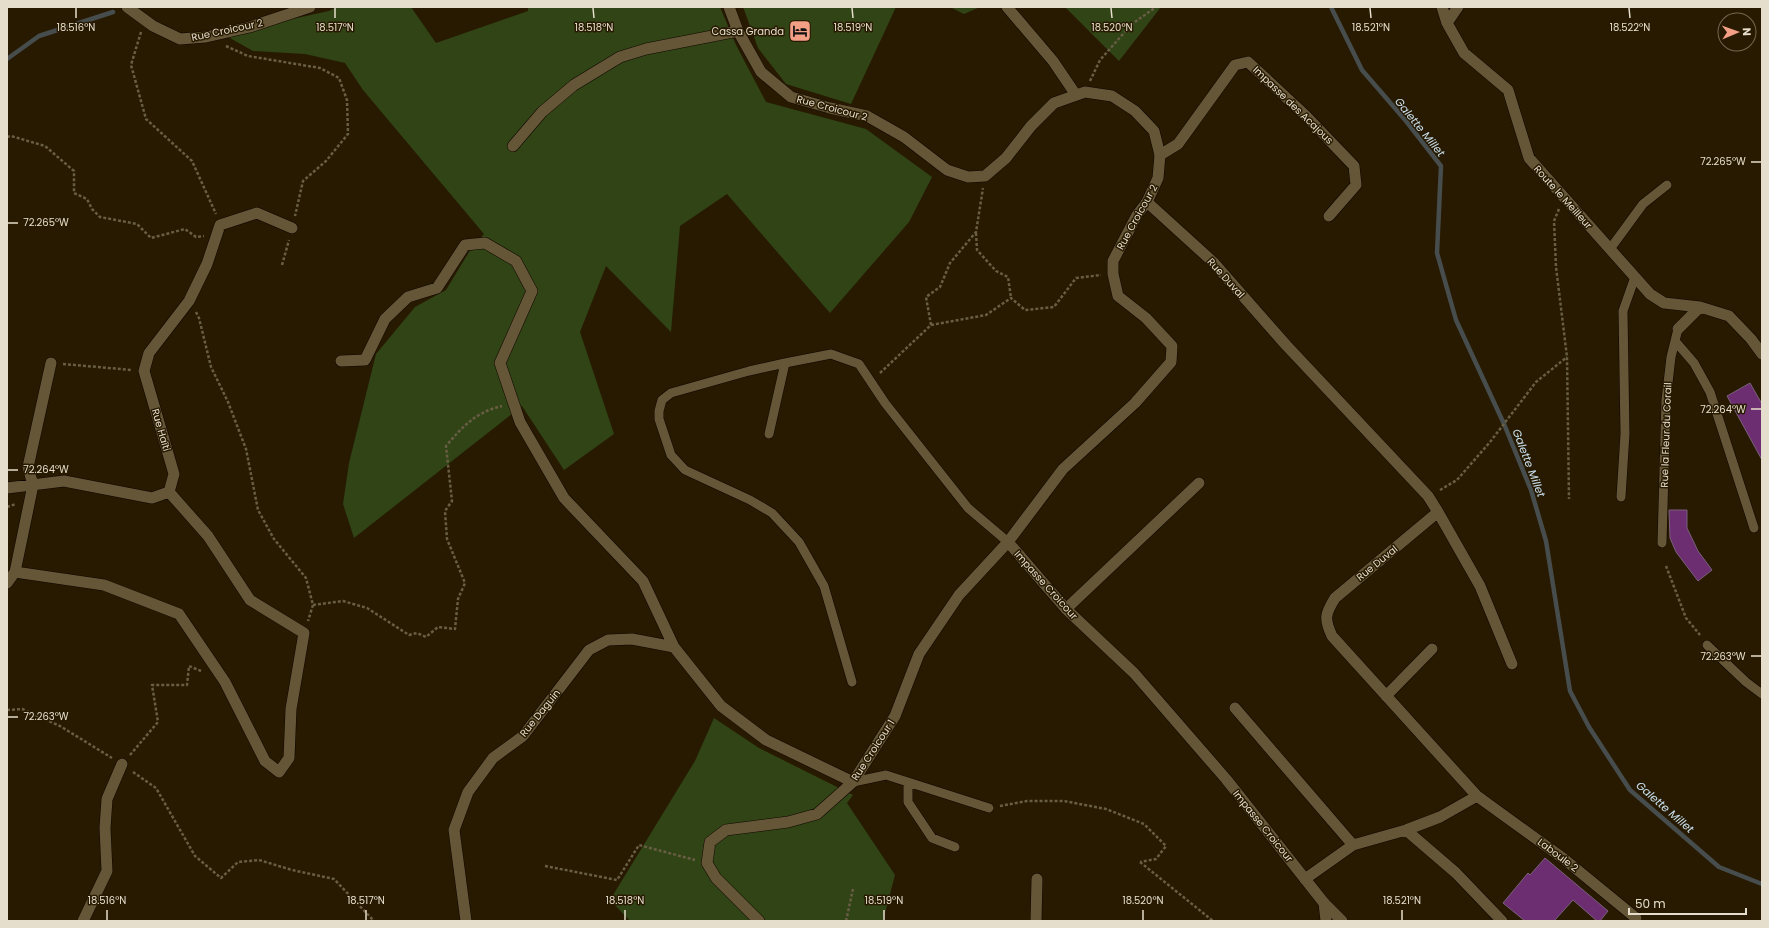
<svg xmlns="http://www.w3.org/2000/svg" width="1769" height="928" viewBox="0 0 1769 928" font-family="Poppins,sans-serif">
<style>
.green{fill:#314415}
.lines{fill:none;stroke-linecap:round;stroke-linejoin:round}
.stream{stroke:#474d4d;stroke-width:4.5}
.building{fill:#6d2d71;stroke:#79617a}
.service-casing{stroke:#0f0500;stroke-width:10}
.minor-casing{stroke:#0f0500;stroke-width:12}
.tertiary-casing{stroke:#0f0500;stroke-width:12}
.path{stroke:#685d45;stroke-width:2.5;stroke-dasharray:3 2;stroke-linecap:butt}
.service{stroke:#645637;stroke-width:9}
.minor{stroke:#645637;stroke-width:11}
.tertiary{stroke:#645637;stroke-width:11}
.ticks{fill:none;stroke:#e6decc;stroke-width:1.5}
.labels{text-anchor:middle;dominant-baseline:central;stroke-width:3;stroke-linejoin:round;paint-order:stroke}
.street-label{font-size:10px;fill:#e6decc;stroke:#271a00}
.poi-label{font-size:10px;fill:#e6decc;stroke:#271a00;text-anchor:end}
.water-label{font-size:11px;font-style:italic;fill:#c9e0ee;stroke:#271a00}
.ticks-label{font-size:10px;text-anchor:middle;fill:#e6decc;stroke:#271a00;stroke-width:3;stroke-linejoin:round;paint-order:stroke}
</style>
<rect width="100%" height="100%" fill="#271a00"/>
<path class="green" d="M337 7H411L436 43 528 11V7H720L736 45 766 102 866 129 932 177 909 222 830 313 727 194 680 226 671 332 606 266 580 332 614 434 564 470 522 406 354 538 343 504 349 463 376 354 415 307 446 290 469 252 484 234 363 90 345 63 305 54 253 51 228 37 283 21 329 11Z
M743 7H896L851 104 786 84 758 48Z
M950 7H980L964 14Z
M1065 7H1161L1119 61Z
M714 718 759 748 853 795 847 803 895 875 883 921H630L610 900 695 761Z"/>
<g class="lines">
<path class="stream" d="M1331 7 1362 70 1406 121 1441 166 1437 253 1456 320 1504 424 1531 490 1546 541 1570 691 1589 727 1630 790 1719 867 1762 884
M7 59 39 36 113 12"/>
</g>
<path class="building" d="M1750 383 1762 404V460L1727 396Z
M1669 510H1687V528L1698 551 1712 570 1698 581 1676 552 1670 538Z
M1545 858 1608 911 1600 921H1597L1573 900 1554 921H1525L1503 903 1528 873 1530 875Z"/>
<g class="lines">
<g class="service-casing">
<path id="service" d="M1610 249 1643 204 1667 185
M1675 341 1694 363 1710 392 1754 528
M785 363 749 371 671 393 662 400 659 411V419L671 455 685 470 750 500 772 513 799 542 824 586 852 682
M769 434 785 363 831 354 859 364 885 403 968 508 1008 542
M1621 497 1625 434 1623 311 1635 277
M1662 543 1666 400 1671 357 1678 329
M1707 645 1746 682 1762 694
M853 782 886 775 989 808
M908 782V802L932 838 955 847"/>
</g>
<g class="minor-casing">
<path id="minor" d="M1007 7 1053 61 1076 95
M1442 7 1447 23 1464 53 1508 90 1529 158 1650 294 1664 303 1700 307 1729 316 1751 339 1762 354
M1447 23 1458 7
M513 146 542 112 574 85 620 57 646 49 738 31
M1160 155 1178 144 1235 65 1248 62 1306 116 1354 166 1356 185 1329 216
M1147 202 1213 262 1286 345 1428 496 1438 512 1335 598C1325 614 1324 619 1332 636L1477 796 1440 817 1406 830 1353 845 1305 879
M1678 329 1700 307
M341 361 365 360 385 319 408 297 437 288 465 245 485 243 516 261 532 291 500 363 520 422 564 498 643 581 674 647 721 706 766 740 853 782
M7 488 64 481 152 498 169 492 174 474 144 371 149 353 189 301 207 264 220 225 257 213 292 228
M1438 512 1480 586 1512 664
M15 572 104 585 179 614 225 682 265 761 279 772 289 758 291 709 304 633 250 600 208 536 169 492
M7 583 15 572 33 485 28 467 51 363
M1066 609 1199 483
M1386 696 1432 649
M1235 708 1353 845
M1477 796 1564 859 1636 918
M1406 830 1456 873 1502 921
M1324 903 1342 921
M83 921 107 871 105 828 107 799 122 764
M466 921 454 830 468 792 493 758 523 736 589 650 608 640 632 639 674 647
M759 921 716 878 707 863 710 842 726 830 788 822 817 814 853 782 895 716 919 654 959 595 1008 542
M1036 921 1037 879"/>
</g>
<g class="tertiary-casing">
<path id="tertiary" d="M127 7 153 26 180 39 206 37 250 27 310 7
M729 7 738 31 761 72 791 97 830 108 867 116 904 137 947 170 968 177 985 176 1006 158 1031 126 1054 103 1085 92 1112 96 1135 111 1154 131 1160 155 1158 178 1147 202 1137 215 1113 261V274L1118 296 1146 318 1172 346 1171 362 1135 403 1063 469 1008 542 1066 609 1134 673 1226 779 1324 903 1326 921"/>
</g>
<path class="path" d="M141 32 131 65 146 119 192 161 216 214
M226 46 248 56 320 68 339 78 347 100 348 134 326 161 303 181 295 216
M1090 81 1100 60 1132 24 1156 7
M7 137 11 136 45 146 74 171V193L87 199 92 209 100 217 137 224 151 238 185 229 196 237 204 236
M1559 209 1554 221 1556 267 1567 357 1569 499
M976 233 977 250 996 271 1008 277 1011 298
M282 265 289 240
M196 312 199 318 211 367 228 402 246 449 258 510 274 539 306 578 313 605 308 621
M931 325 986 315 1011 298 1025 310 1054 307 1076 278 1101 275
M63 364 132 370
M880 373 931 325 926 297 940 287 950 263 976 232 983 188
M1440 490 1457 480 1490 442 1536 382 1567 357
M7 507 16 504
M1666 566 1686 618 1700 635
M313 605 343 601 367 608 409 635 417 633 426 637 438 627 455 629 458 599 465 583 447 539 445 511 452 501 446 446C463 426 476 412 502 406
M7 710 22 709 60 726 112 758
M130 755 158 722 152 685H187L189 666 201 671
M133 772 156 788 195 856 221 878 238 862 259 860 292 870 334 879 374 921
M1000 806 1027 801H1064L1106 809 1144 824 1166 846 1156 859 1140 862
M1140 862 1213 921
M545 866 617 880 639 845 695 860
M846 921 853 889"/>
<use href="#service" class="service"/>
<use href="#minor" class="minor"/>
<use href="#tertiary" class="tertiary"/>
</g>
<path class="ticks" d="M76 8V18M335 8V18M593 8 594 18M852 8 853 18M1111 8 1112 18M1370 8 1371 18M1629 8 1630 18M1751 162H1761M8 223H18M1751 409H1761M8 470H18M1751 656H1761M8 717H18M107 910V920M366 910V920M625 910V920M884 910V920M1143 910V920M1402 910V920"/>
<defs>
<g id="hotel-square" transform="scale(1.15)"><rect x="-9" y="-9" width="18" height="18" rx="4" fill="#f39f86" stroke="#271a00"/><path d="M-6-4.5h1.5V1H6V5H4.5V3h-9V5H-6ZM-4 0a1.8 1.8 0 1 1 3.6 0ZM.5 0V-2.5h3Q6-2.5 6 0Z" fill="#111"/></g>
</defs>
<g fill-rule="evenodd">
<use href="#hotel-square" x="800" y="31"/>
</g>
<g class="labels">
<g class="street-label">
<text transform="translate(227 30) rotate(-12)">Rue Croicour 2</text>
<text transform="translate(1293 105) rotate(44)">Impasse des Acajous</text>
<text transform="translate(832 108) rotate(15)">Rue Croicour 2</text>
<text transform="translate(1563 197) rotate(48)">Route le Meilleur</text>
<text transform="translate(1137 217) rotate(-61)">Rue Croicour 2</text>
<text transform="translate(1226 278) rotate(48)">Rue Duval</text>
<text transform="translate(161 430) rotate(74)">Rue Haïti</text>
<text transform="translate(1666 435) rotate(-88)">Rue la Fleur du Corail</text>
<text transform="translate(1377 563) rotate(-39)">Rue Duval</text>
<text transform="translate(1046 585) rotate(48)">Impasse Croicour</text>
<text transform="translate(540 713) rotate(-51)">Rue Daguin</text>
<text transform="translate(873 750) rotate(-57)">Rue Croicour 1</text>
<text transform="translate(1263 826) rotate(51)">Impasse Croicour</text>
<text transform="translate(1558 855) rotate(37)">Laboule 2</text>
</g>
<g class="poi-label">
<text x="784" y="31">Cassa Granda</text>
</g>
<g class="water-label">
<text transform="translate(1420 127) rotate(51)">Galette Millet</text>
<text transform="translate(1529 463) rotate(69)">Galette Millet</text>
<text transform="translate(1665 807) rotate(41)">Galette Millet</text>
</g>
</g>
<g class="ticks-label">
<text x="76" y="31">18.516°N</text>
<text x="335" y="31">18.517°N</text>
<text x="594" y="31">18.518°N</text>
<text x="853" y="31">18.519°N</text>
<text x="1112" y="31">18.520°N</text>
<text x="1371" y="31">18.521°N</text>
<text x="1630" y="31">18.522°N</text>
<text x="1723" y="165">72.265°W</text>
<text x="46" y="226">72.265°W</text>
<text x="1723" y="413">72.264°W</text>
<text x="46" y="473">72.264°W</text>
<text x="1723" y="660">72.263°W</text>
<text x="46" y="720">72.263°W</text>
<text x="107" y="904">18.516°N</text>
<text x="366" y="904">18.517°N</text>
<text x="625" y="904">18.518°N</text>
<text x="884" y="904">18.519°N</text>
<text x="1143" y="904">18.520°N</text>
<text x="1402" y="904">18.521°N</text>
</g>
<rect width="1769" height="928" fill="none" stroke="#e6decc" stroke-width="16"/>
<g transform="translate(1737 32) rotate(88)"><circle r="19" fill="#271a00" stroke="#736852"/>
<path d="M0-3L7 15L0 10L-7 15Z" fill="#f39f86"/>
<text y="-6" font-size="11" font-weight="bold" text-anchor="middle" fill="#e6decc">N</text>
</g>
<path d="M1629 908v6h117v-6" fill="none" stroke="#e6decc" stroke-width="2"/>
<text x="1635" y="908" font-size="12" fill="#e6decc" stroke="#271a00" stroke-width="3" paint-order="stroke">50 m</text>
</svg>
